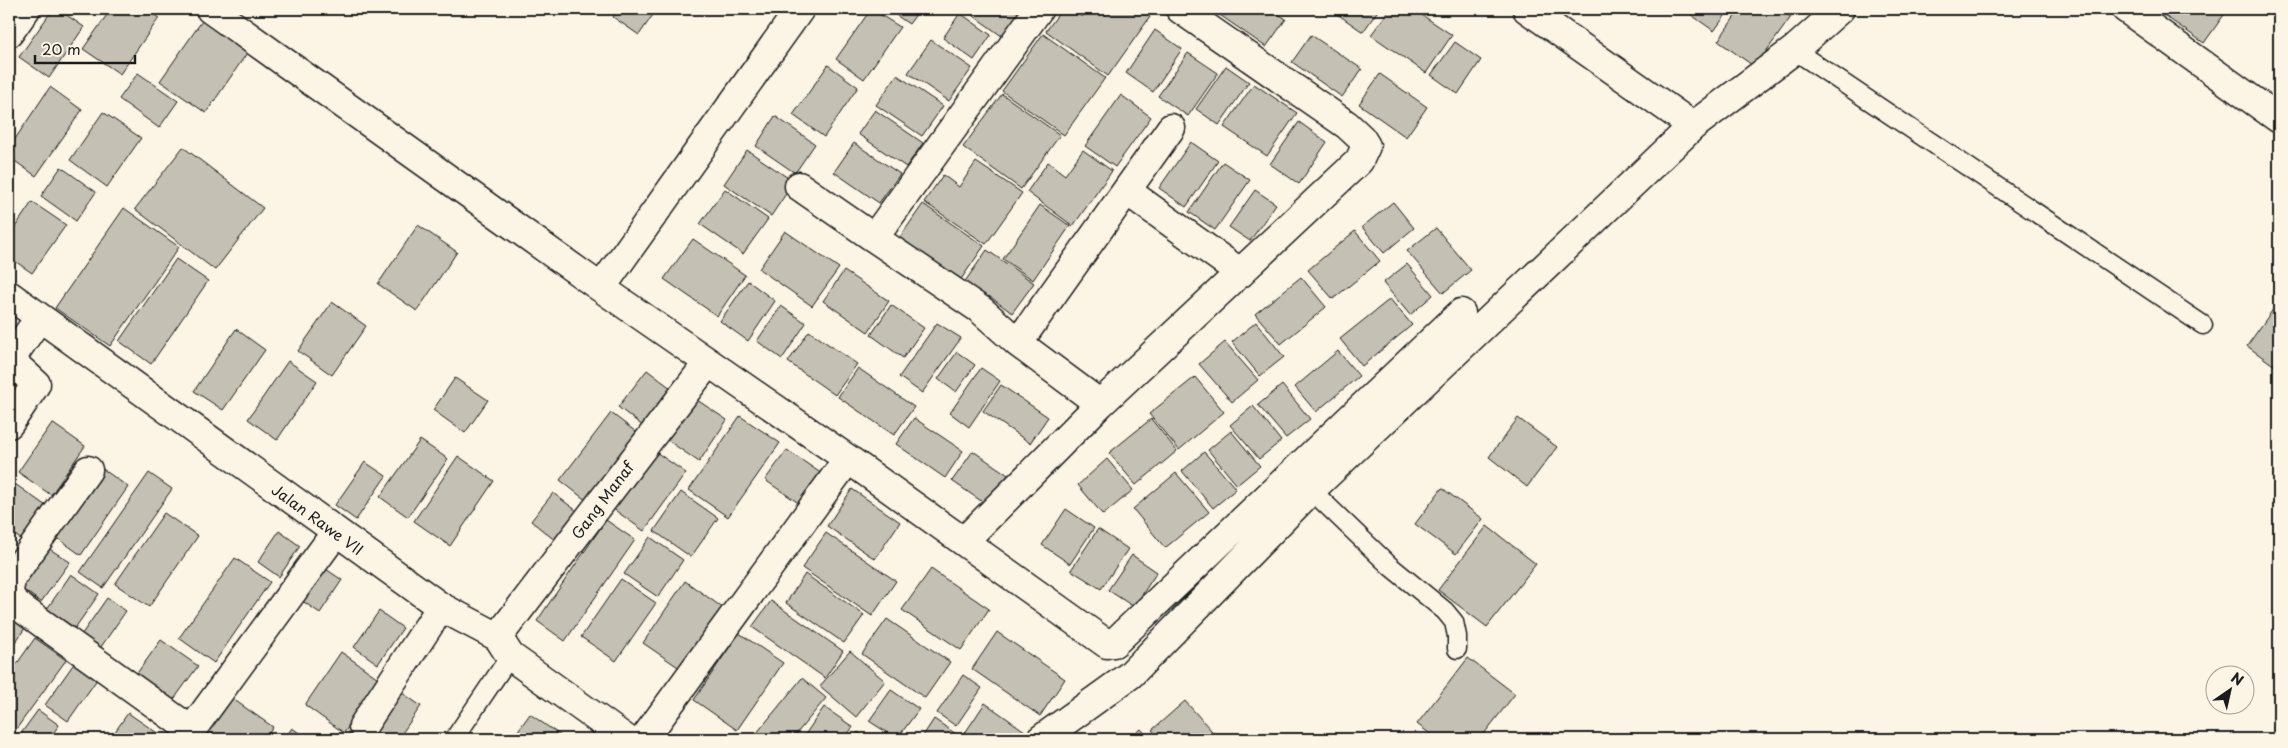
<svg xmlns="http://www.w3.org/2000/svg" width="2288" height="748" viewBox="0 0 2288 748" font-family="'Playpen Sans',sans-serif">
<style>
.building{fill:#c4c0b3;stroke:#1c1c1c}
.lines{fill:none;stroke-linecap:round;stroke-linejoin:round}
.service-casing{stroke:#1c1c1c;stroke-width:21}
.minor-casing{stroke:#1c1c1c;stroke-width:31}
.secondary-casing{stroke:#1c1c1c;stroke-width:31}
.service{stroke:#fcf5e5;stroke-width:18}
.minor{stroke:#fcf5e5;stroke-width:28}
.secondary{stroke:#fcf5e5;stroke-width:28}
.labels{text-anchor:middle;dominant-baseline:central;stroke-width:4.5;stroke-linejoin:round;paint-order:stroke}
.street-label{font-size:15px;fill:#1c1c1c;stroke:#fcf5e5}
</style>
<rect width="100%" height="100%" fill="#fcf5e5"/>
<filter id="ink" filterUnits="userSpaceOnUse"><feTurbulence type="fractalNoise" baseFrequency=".02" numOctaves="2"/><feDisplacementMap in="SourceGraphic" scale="10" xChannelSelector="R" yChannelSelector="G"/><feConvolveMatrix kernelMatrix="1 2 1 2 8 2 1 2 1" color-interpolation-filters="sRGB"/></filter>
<g filter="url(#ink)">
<path class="building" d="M53 9H58L84 27 49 78 19 57Z
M111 9H145L159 18 120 74 83 49Z
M618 9H657L639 35 613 17Z
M871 9 900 27 864 79 836 59Z
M887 9H920L909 24Z
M964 9H1013L1023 16 1006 39Z
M1062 9H1071L1082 17 1088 9H1139L1150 17 1108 76 1046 31Z
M1220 9H1271L1286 19 1266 47 1217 13Z
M1330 9H1379L1363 32Z
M1390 9H1413L1452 35 1426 73 1371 35Z
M1683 9H1730L1714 31Z
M1740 9H1779L1791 17 1755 67 1718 41Z
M2155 9H2228L2204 43Z
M960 13 991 35 974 60 943 38Z
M202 21 247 53 206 113 160 81Z
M1155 30 1182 49 1153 92 1126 73Z
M1043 34 1105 78 1064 135 1002 91Z
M1311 35 1362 69 1342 97 1292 62Z
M931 40 972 68 949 101 908 73Z
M1455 42 1481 60 1458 94 1431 75Z
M1188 53 1218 73 1188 116 1158 96Z
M828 65 858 87 824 137 793 115Z
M1226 66 1249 82 1219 125 1196 109Z
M138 73 178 101 159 128 119 99Z
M1380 74 1427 107 1406 137 1359 104Z
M897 75 943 106 922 136 876 105Z
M1254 84 1297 113 1267 156 1224 127Z
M50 87 82 110 36 176 9 157V148Z
M1002 94 1060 135 1021 189 963 147Z
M1121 95 1151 117 1115 167 1085 146Z
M875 110 923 143 906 167 858 134Z
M103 112 141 138 107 187 70 160Z
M775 116 815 144 795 173 756 146Z
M1299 122 1327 142 1299 184 1270 164Z
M9 125 14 129 9 136Z
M1191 142 1218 161 1186 207 1159 188Z
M854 143 900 174 879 203 834 172Z
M183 147 263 208 215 270 135 209Z
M747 150 794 182 771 216 724 184Z
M1083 150 1112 171 1073 226 1027 192 1048 162 1065 175Z
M976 162 1022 193 986 244 924 202 943 175 959 187Z
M1223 162 1250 180 1215 230 1189 212Z
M61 167 96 192 76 221 41 196Z
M725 189 768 219 743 254 700 224Z
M1255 190 1276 204 1250 241 1229 227Z
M32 202 66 225 32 273 9 257V236Z
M1393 202 1414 228 1384 253 1362 227Z
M923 204 984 246 957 285 896 243Z
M1040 205 1070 226 1033 280 1003 259Z
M124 208 179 247 110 346 55 308Z
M9 210 14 214 9 221Z
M418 225 457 252 417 311 378 284Z
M1436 228 1471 270 1443 293 1407 251Z
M785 231 839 268 812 306 759 269Z
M1355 231 1380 261 1333 299 1308 270Z
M693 239 745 275 717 316 664 279Z
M987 250 1034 283 1012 313 989 296 982 306 959 290Z
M176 259 208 281 151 364 119 341Z
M1407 264 1433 295 1410 315 1383 283Z
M844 271 889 301 868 332 823 301Z
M1301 277 1326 307 1281 344 1255 314Z
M748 281 775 301 748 341 720 321Z
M1390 299 1412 325 1362 366 1340 339Z
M2279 301V369L2247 346Z
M332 302 366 326 332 375 298 351Z
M891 305 924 328 903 358 871 335Z
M781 306 806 323 782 359 757 341Z
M1256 322 1284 357 1260 376 1232 342Z
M937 323 961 338 922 393 899 377Z
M236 329 265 350 223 410 194 391Z
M809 331 857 364 835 395 788 362Z
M1225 342 1258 380 1232 402 1199 364Z
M1338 351 1359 376 1316 412 1295 387Z
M957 352 975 365 956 392 938 379Z
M288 361 317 381 277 440 248 419Z
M858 368 914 407 894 435 838 397Z
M981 368 1000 381 969 427 950 413Z
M647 370 676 392 648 430 618 407Z
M1195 377 1224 412 1179 450 1149 414Z
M455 378 488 400 465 433 433 410Z
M1001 385 1048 417 1030 443 983 411Z
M1282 385 1310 419 1286 438 1258 405Z
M691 396 727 420 699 462 663 437Z
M1253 406 1281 441 1259 459 1230 425Z
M611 413 644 438 592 505 560 480Z
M740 416 780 443 728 517 689 490Z
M914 418 963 451 945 478 896 444Z
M1518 418 1557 447 1527 487 1489 457Z
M1151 419 1177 451 1136 485 1109 453Z
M52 423 85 446 51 495 18 472Z
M1231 431 1260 466 1237 485 1208 450Z
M420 440 448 459 408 517 380 497Z
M653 450 686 473 644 531 612 508Z
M787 450 822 474 800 504 765 480Z
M973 451 1008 475 987 505 952 481Z
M1204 452 1236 489 1213 508 1182 471Z
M458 456 494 481 450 546 414 521Z
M1107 459 1133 490 1103 515 1078 485Z
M365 462 386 476 356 520 335 505Z
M103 469 128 487 81 555 56 537Z
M149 473 172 489 103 588 80 572Z
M1176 473 1209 512 1165 548 1133 509Z
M15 484 46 506 22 540 9 531V492Z
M1442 488 1483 519 1456 554 1415 524Z
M852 489 900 522 875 559 827 526Z
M681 492 718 518 691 557 654 531Z
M553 493 585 517 562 546 531 521Z
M1066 509 1094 528 1070 564 1042 545Z
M164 513 198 536 149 607 115 584Z
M606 520 635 540 565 641 537 621Z
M1487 526 1536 564 1487 627 1438 590Z
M1098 529 1128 549 1101 589 1071 570Z
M279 531 300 546 279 577 258 562Z
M826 533 896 581 872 616 802 568Z
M650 537 683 560 658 597 624 574Z
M45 546 70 562 41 602 18 586Z
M1132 555 1157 572 1134 607 1108 590Z
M235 558 270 582 214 663 179 638Z
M320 565 342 580 320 613 298 598Z
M931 569 989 609 961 650 902 610Z
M71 574 99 594 75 628 47 609Z
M805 574 864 615 844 643 786 603Z
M621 579 656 603 616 661 581 637Z
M685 581 726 610 684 671 643 643Z
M107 598 126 611 96 654 77 641Z
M771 601 843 651 825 678 752 627Z
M379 611 403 628 378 664 354 647Z
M9 616 25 628 9 652Z
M887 619 950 662 925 698 862 654Z
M997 632 1065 679 1040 716 972 669Z
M739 633 783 663 737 730 694 700Z
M35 638 66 660 9 739V675Z
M161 640 198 666 172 702 135 676Z
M850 651 885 681 856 717 820 686Z
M341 652 381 680 344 733 305 705Z
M1468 658 1515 694 1480 739H1437L1417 724Z
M75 662 98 678 68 721 45 705Z
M963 675 982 688 956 726 937 713Z
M802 678 826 698 792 739H752Z
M891 690 919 709 897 739 869 721Z
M401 692 421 706 398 739H386L374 731Z
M230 697 273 727 265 739H220L207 730Z
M1185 701 1219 739H1161L1152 730Z
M985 703 1029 734 1025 739H967L963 736Z
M824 707 853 727 844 739H802Z
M38 710 59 725 49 739H17Z
M128 713 166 739H110Z
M530 714 564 738 562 739H512Z
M934 719 956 734 953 739H921Z
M292 728 308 739H284Z
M1141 729 1150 739H1129Z
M858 732 869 739H853Z"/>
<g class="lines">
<g class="service-casing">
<path id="service" d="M1794 50 2203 325
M1311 490 1390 566 1445 611 1454 622 1457 636V649
M454 739 510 656"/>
</g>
<g class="minor-casing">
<path id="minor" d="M210 9 601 288 848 459 1107 644 1114 643 1461 313
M1039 9 874 238 981 310 1018 343 1100 404 1359 161 1366 146 1361 138 1347 125 1180 9
M1527 9 1693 126
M2126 9 2279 119
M9 33 26 9
M799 186 874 238
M1127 191 1241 273
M601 288 800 9
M1018 343 1171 128
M9 424 36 384 10 360 39 318
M964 541 1100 404
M9 589 12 577 88 470
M9 590 11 599 21 608 191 730
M498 637 707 364
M363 726 441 607
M185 739 336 532
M644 739 848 459
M1041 739 1130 675 1311 490 1693 126 1794 50 1840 9"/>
</g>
<g class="secondary-casing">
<path id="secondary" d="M9 295 441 607 498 637 510 656 626 739"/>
</g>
<use href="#service" class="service"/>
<use href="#minor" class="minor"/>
<use href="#secondary" class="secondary"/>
</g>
</g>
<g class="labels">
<g class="street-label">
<text transform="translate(602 500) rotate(-53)">Gang Manaf</text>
<text transform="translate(318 519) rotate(36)">Jalan Rawe VII</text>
</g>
</g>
<rect width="2288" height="748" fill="none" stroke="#fcf5e5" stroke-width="30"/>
<rect x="15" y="15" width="2258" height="718" fill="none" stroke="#1c1c1c" stroke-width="2" filter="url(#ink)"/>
<g transform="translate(2230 690) rotate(34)"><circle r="24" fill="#fcf5e5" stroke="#a29e95"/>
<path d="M0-4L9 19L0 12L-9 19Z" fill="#1c1c1c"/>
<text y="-8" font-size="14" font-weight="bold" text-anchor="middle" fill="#1c1c1c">N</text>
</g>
<path d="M35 55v8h100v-8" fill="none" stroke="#1c1c1c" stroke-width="2.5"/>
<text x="42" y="55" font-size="15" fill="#1c1c1c" stroke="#fcf5e5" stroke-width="4" paint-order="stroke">20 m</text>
</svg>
